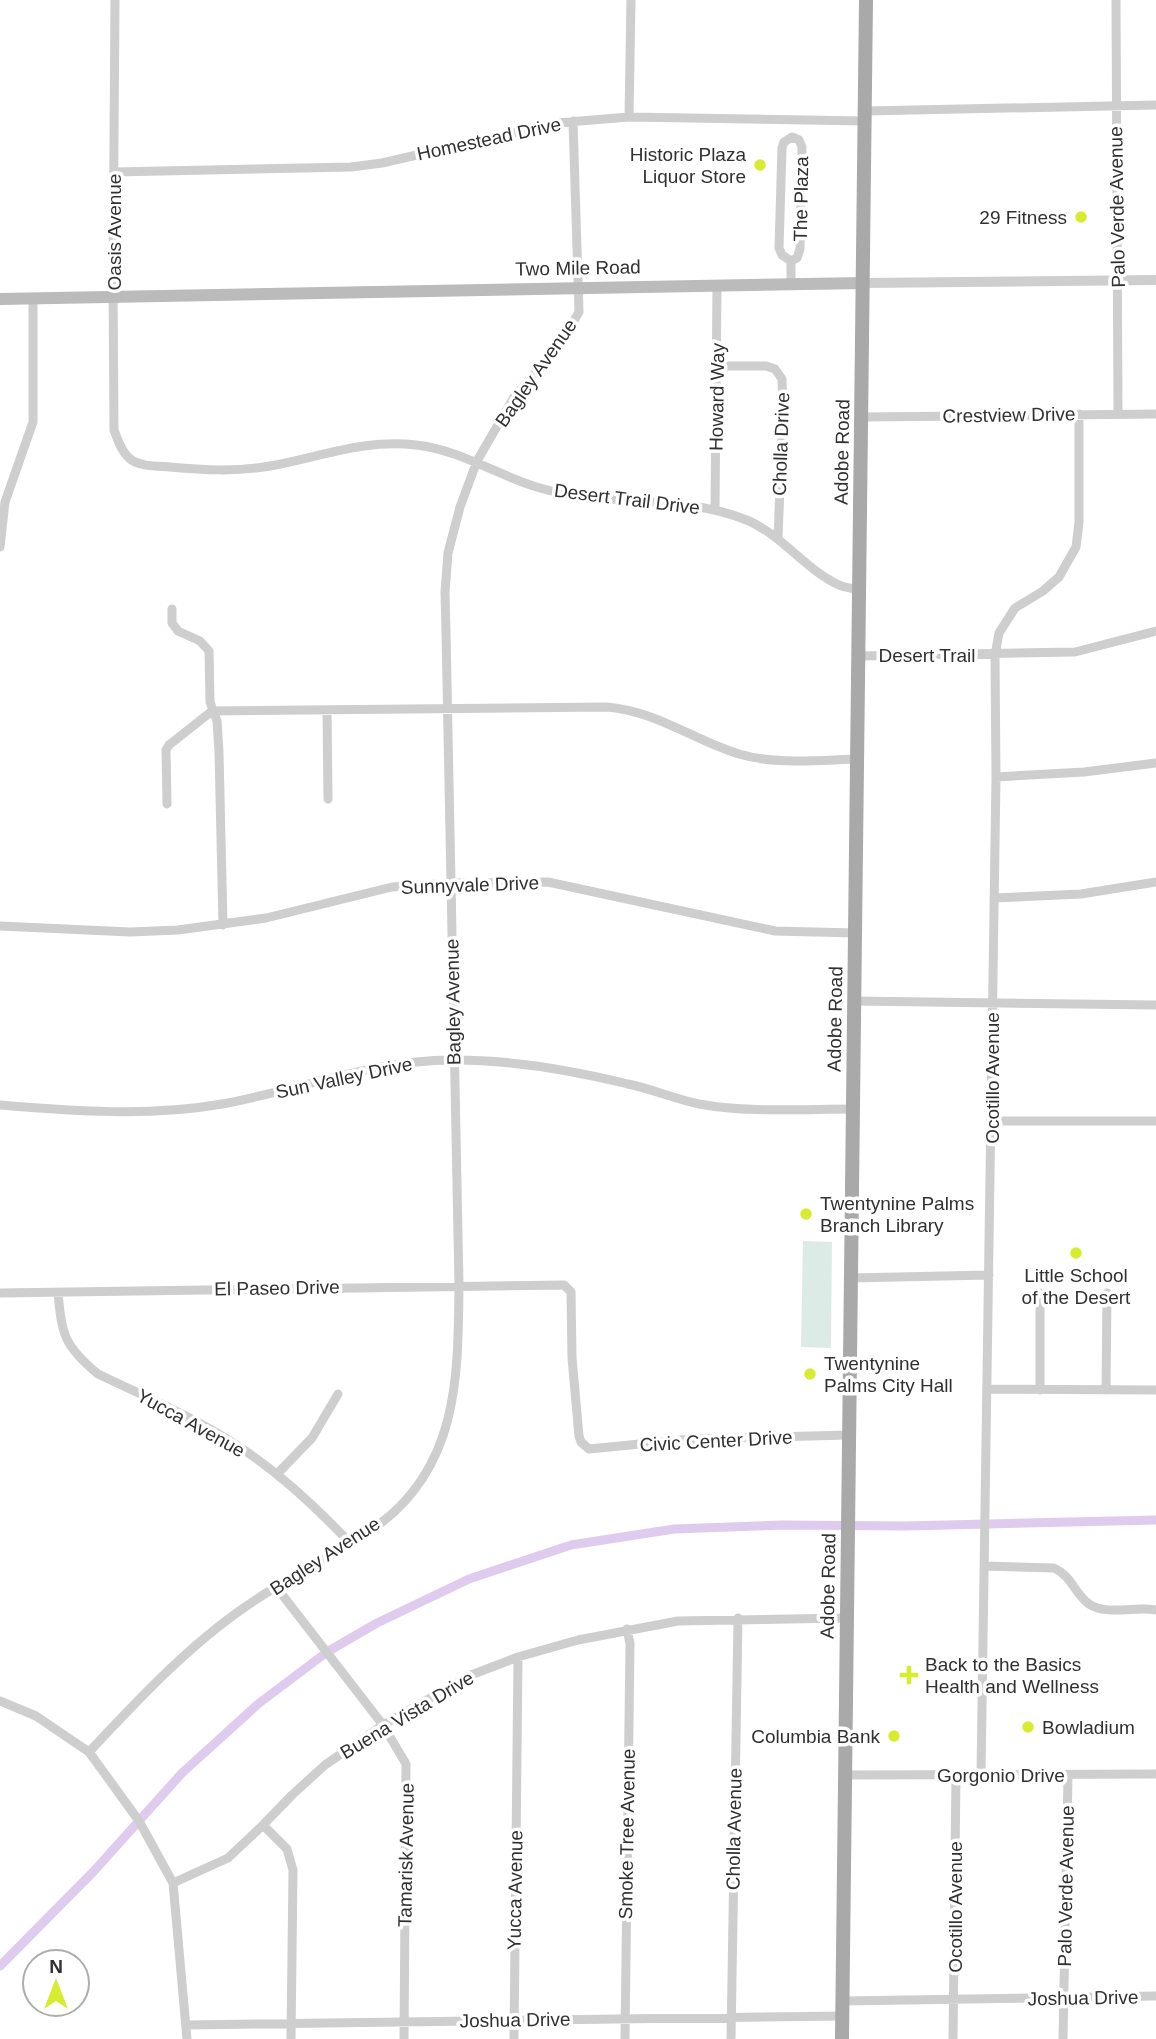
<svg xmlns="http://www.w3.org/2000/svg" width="1156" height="2039" viewBox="0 0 1156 2039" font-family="Helvetica,sans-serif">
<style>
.green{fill:#dcebe6}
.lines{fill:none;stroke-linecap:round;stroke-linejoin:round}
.canal{stroke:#dfcbee;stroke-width:9}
.minor{stroke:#cecece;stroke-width:9}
.tertiary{stroke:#cecece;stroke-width:10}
.secondary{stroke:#bbb;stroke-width:12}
.primary{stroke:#a9a9a9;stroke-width:14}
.poi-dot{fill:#d7ec2f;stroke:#fff;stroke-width:2.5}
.labels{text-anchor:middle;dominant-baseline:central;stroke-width:7;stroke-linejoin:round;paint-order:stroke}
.street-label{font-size:19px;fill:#313131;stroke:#fff}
.poi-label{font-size:19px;fill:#313131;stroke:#fff;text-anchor:start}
</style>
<rect width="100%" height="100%" fill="#fff"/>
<path class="green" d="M803 1241 832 1242 831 1348 801 1347Z"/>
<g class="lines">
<path class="canal" d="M0 1966 94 1871 182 1773 258 1704 327 1652 377 1623 469 1579 571 1545 674 1529 782 1525 905 1526 1156 1520"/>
<path class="minor" d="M115 0 113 284 114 430C118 440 121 451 129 458 139 467 157 466 170 467 203 470 237 472 270 466 320 457 363 439 416 445 461 450 498 476 540 488 608 508 684 493 749 521 784 537 806 570 839 585 845 588 853 588 860 590
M1116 0 1118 414
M866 111 1156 105
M629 117 631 0
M114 172 351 167 382 163 556 123 629 117 865 121
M791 261 782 255 779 248 782 148 784 142 792 137
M791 283V261L797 258 800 249 802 147 799 140 792 137
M717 366H766L775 369 782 379 783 414 778 537
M862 417 1156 414
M715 509 717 285
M0 547 5 502 33 422V298
M172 609V623L178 631 200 641 209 651 210 702 217 721 219 752 223 925
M859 656 1075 652 1156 631
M327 710 328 799
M996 777 1084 772 1156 763
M167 804 166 750 169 745 212 711 607 707C659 712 691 739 739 754 776 765 819 760 857 759
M994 898 1081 894 1156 882
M0 926 130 932 178 930 266 918 392 887 452 883 548 882 775 931 855 933
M854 1001 1156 1005
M0 1105C74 1111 148 1117 222 1104 299 1090 376 1059 455 1060 514 1060 571 1070 628 1084 652 1089 675 1099 699 1104 749 1113 802 1109 853 1109
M992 1121H1156
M851 1278 989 1275
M0 1293 564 1285 571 1292 572 1358 579 1436 581 1442 589 1449 691 1439 849 1435
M58 1293C62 1335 64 1346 98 1374 146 1397 196 1418 241 1448 282 1475 317 1508 350 1543
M987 1389 1156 1390
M1040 1390V1293
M1106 1390 1107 1293
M277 1474 312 1438 338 1394
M985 1566 1054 1568C1072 1576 1074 1593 1089 1604 1107 1616 1136 1606 1156 1610
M277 1588 383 1725 406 1764 404 2039
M0 1701 36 1716 89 1752 139 1821 173 1883 187 2039
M89 1752C138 1700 187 1647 245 1607 287 1577 335 1556 377 1526 459 1466 458 1376 459 1285L446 632 445 592 448 553 460 507 477 461 514 397 562 342 579 312 573 121
M845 1775 1156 1774
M981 1775 996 777 995 655 999 633 1015 608 1043 591 1059 577 1076 547 1079 522V414
M263 1825 287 1849 293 1870 291 2039
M173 1883 228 1858 263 1825 292 1795 325 1765 383 1725 471 1675 518 1657 578 1640 678 1621 846 1618
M843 2001 1156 1996
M187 2025 843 2016
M514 2039 518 1657
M625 2039 630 1644 627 1629
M731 2039 738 1618
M953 2039 956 1775
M1063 2039 1068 1776"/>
<path class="tertiary" d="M863 283 1156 280"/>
<path class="secondary" d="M0 299 863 283"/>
<path class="primary" d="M842 2039 866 0"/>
</g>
<g class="poi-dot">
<circle cx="760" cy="165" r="7"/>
<circle cx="1081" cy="217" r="7"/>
<circle cx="806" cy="1214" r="7"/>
<circle cx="1076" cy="1253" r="7"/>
<circle cx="810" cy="1374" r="7"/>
<path d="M905.5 1664.5h7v7h7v7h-7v7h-7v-7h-7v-7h7z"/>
<circle cx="1028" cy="1727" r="7"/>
<circle cx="894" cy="1736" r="7"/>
</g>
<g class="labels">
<g class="street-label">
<text transform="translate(489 139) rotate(-12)">Homestead Drive</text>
<text transform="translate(801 199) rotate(-89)">The Plaza</text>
<text transform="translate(1117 207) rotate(-91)">Palo Verde Avenue</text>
<text transform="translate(114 232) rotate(-90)">Oasis Avenue</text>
<text transform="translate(578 268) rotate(-1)">Two Mile Road</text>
<text transform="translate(536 373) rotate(-55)">Bagley Avenue</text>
<text transform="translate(717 397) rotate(-89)">Howard Way</text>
<text transform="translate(1009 415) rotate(-1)">Crestview Drive</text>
<text transform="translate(781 444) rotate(-88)">Cholla Drive</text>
<text transform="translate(842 452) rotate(-89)">Adobe Road</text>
<text transform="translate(627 499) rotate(7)">Desert Trail Drive</text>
<text x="927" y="655">Desert Trail</text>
<text transform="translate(470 885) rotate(-2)">Sunnyvale Drive</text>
<text transform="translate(453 1002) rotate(-91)">Bagley Avenue</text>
<text transform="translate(835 1019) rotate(-89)">Adobe Road</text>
<text transform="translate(344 1078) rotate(-12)">Sun Valley Drive</text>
<text transform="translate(992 1078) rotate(-90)">Ocotillo Avenue</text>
<text transform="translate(277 1288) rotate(-1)">El Paseo Drive</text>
<text transform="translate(191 1423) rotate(29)">Yucca Avenue</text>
<text transform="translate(716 1441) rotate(-3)">Civic Center Drive</text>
<text transform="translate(325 1556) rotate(-33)">Bagley Avenue</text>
<text transform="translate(828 1586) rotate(-89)">Adobe Road</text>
<text transform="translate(407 1715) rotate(-31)">Buena Vista Drive</text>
<text x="1001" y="1775">Gorgonio Drive</text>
<text transform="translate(734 1829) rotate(-89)">Cholla Avenue</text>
<text transform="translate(627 1834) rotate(-89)">Smoke Tree Avenue</text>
<text transform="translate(406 1855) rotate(-89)">Tamarisk Avenue</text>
<text transform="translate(1066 1886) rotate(-89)">Palo Verde Avenue</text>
<text transform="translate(515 1890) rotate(-89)">Yucca Avenue</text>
<text transform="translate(955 1907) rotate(-90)">Ocotillo Avenue</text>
<text transform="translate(1083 1998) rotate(-1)">Joshua Drive</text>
<text transform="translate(515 2020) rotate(-1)">Joshua Drive</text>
</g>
<g class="poi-label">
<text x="746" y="154" text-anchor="end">Historic Plaza<tspan x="746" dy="22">Liquor Store</tspan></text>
<text x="1067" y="217" text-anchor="end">29 Fitness</text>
<text x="820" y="1203">Twentynine Palms<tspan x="820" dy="22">Branch Library</tspan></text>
<text x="1076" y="1275" text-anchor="middle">Little School<tspan x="1076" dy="22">of the Desert</tspan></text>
<text x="824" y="1363">Twentynine<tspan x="824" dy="22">Palms City Hall</tspan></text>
<text x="925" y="1664">Back to the Basics<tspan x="925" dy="22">Health and Wellness</tspan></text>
<text x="1042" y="1727">Bowladium</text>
<text x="880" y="1736" text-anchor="end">Columbia Bank</text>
</g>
</g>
<g transform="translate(56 1983)"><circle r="33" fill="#ffffff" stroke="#adadad" stroke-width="2"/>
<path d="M0-5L12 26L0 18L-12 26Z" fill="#d7ec2f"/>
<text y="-10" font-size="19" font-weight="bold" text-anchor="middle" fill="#313131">N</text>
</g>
</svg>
